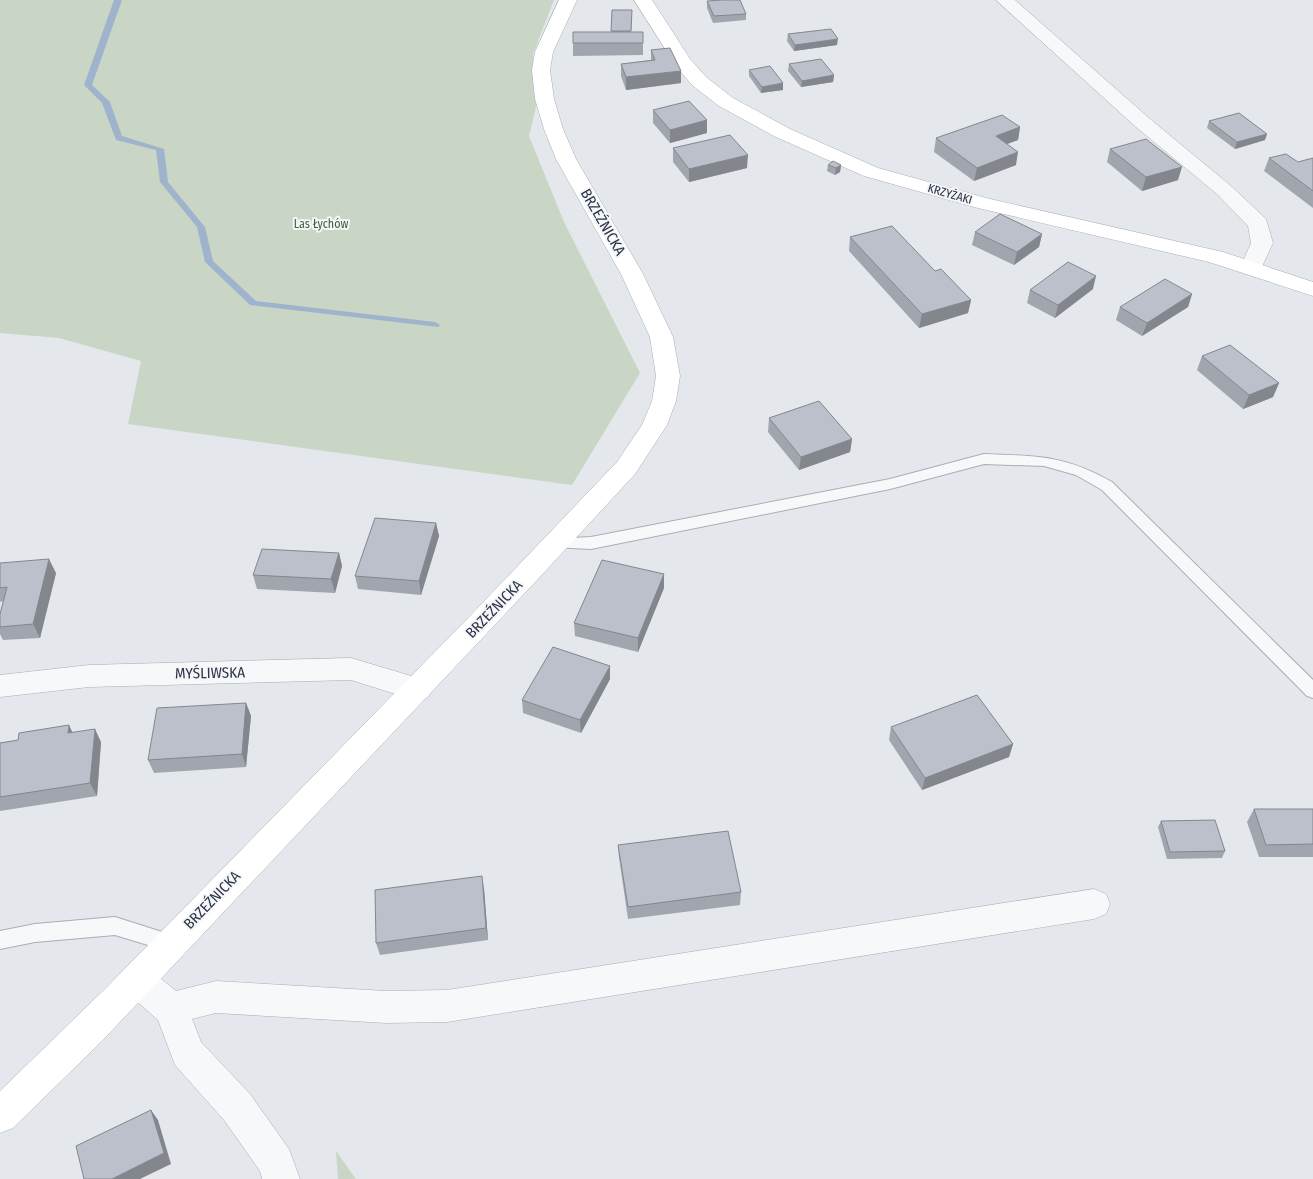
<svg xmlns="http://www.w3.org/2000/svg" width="1313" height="1179" viewBox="0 0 1313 1179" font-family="'Fira Sans Condensed',sans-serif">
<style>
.green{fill:#c9d6c5}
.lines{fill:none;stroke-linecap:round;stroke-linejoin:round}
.stream{fill:#9fb4cc;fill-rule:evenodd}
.lane-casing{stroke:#a9aeb7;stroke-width:2}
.street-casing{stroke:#a9aeb7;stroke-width:1}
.secondary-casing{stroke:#a9aeb7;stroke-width:1}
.lane{fill:#f7f8fa;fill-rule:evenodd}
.street{fill:#f7f8fa;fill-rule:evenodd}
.secondary{fill:#fff;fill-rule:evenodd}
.wall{fill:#a1a5ae}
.shaded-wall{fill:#83868d}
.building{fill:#bbc0ca;stroke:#83868d}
.labels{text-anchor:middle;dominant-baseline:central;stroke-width:4;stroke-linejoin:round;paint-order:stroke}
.far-street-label{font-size:12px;fill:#2b3445;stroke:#f4f6f9}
.far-park-label{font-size:12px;fill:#3f6138;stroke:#f4f6f9}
.street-label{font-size:15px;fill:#2b3445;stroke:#f4f6f9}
</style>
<rect width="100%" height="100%" fill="#e4e7ec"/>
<path class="green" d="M0 0H554L533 54 536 107 529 136 564 222 640 373 572 485 128 424 141 361 59 338 0 333Z
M336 1151 356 1179H338Z"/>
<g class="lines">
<path class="stream" d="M114 0H122L92 85 110 102 122 136 164 149 168 182 205 227 213 261 256 301 435 322 440 325 438 327 250 305 205 262 197 227 160 182 156 150 116 140 102 103 84 85Z"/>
<g class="lane-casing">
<path id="lane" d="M984 454C1037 456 1065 455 1112 482L1313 680V698L1307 696 1102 490 1076 475 1044 466 984 464 890 489 591 549 551 547 549 543 551 539 591 537 890 479Z
M115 917 178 937 181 943 178 949 171 952 115 935 35 942 0 949V931L35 924Z"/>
</g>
<g class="street-casing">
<path id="street" d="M996 0H1015L1150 119 1231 186 1266 219 1273 243 1259 273 1251 275 1243 273 1240 268 1251 243 1248 226 1217 194 1136 127Z
M351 658 428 681 433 689 428 697 418 701 351 680 89 687 0 697V675L89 665Z
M1094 889 1106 894 1110 904 1106 914 1094 919 447 1022 386 1023 216 1013 192 1019 201 1042 250 1094 289 1149 300 1179H262L260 1171 224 1120 175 1065 158 1020 125 991 120 980 125 969 137 964 149 969 176 991 216 981 386 991 447 990Z"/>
</g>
<g class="secondary-casing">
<path id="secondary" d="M559 0H577L553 52 550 70 554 99 563 129 576 159 643 274 673 337 680 376 676 401 667 425 635 474 538 579 102 1041 13 1128 0 1133V1091L106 988 470 616 617 462 642 425 652 401 656 376 650 337 621 274 556 159 544 129 535 99 532 70 535 52Z
M634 0H652L690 59 706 77 733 98 790 129 878 168 990 199 1223 252 1313 282V296L1209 262 978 208 864 176 776 137 719 106 692 85 676 66Z"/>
</g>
<use href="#lane" class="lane"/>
<use href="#street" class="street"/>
<use href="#secondary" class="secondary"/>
</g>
<path class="wall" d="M707 1 746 14V20L713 23 707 8Z
M632 16 631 32H643V55L573 56V43L611 32Z
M788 34 837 45 794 51 787 41Z
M651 50 681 83 626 90 621 76V64L651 60Z
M789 64 834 75 833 82 801 87 788 71Z
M749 70 783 90 761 93 749 76Z
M653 110 707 120V133L670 143 653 123Z
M1209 121 1265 140 1235 149 1207 128Z
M1020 127 1018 140 1007 144 1016 165 974 181 934 152 936 138Z
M673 148 747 168 689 182 673 162Z
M1110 149 1178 180 1142 191 1107 162Z
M1269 158 1298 162 1313 158V208L1264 171Z
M828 165H841L840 172 835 175 827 171Z
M975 232 1042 234 1039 247 1014 265 972 245Z
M850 237 935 271 971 300 968 313 919 328 849 251Z
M1093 289 1055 318 1027 303 1030 290Z
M1192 294 1188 307 1142 336 1116 320 1120 307Z
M1202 356 1279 383 1273 397 1243 409 1197 370Z
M769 418 852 439 850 452 799 470 768 432Z
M436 523 439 536 421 595 358 589 355 576Z
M339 553 342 566 335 593 257 589 253 575Z
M0 563 56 573 40 638 3 640 0 634V614L3 601 0 602Z
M664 574V588L638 652 575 636 574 623Z
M610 679 581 733 523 713 522 700Z
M246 703 251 716 246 767 154 773 148 760Z
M891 727 1013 744 1009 757 922 790 889 740Z
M72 732 101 742 97 796 0 811V743Z
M1254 809H1313V857H1259L1247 822Z
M1161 821 1225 851 1222 858 1167 859 1158 827Z
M618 845 741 892 740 905 628 919 619 857Z
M484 889 488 940 380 955 376 943Z"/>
<path class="shaded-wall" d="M838 39 837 45 794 51 795 45Z
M681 71V83L626 90V77Z
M834 75 833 82 801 87 802 81Z
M783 83V90L761 93 762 87Z
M707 120V133L670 143V130Z
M1020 127 1018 140 993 149 996 136Z
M1267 134 1265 140 1235 149 1237 142Z
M1018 152 1016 165 974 181 977 168Z
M748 155 747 168 689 182V169Z
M841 165 840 172 835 175 836 168Z
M1182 167 1178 180 1142 191 1146 177Z
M1042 234 1039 247 1014 265 1017 252Z
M1096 276 1093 289 1055 318 1058 305Z
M1192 294 1188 307 1142 336 1147 323Z
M971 300 968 313 919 328 922 314Z
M1279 383 1273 397 1243 409 1249 395Z
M852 439 850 452 799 470 801 457Z
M436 523 439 536 421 595 419 581Z
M339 553 342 566 335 593 331 579Z
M49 559 56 573 40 638 33 624Z
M664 574V588L638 652V638Z
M610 666V679L581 733 580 720Z
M246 703 251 716 246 767 242 754Z
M69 725 75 738 68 733Z
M95 729 101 742 97 796 90 783Z
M1013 744 1009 757 922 790 925 778Z
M482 876 484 889 488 940 486 928Z
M151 1110 158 1120 171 1164 140 1179H112Z"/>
<path class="building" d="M723 0H740L746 14 714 16 707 1Z
M612 10H632L631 31H611Z
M831 29 838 39 795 45 788 34Z
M573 32H643V43H573Z
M670 48 681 71 626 77 621 64 655 60 651 50Z
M821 59 834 75 802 81 789 64Z
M770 66 783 83 762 87 749 70Z
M689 101 707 120 670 130 653 110Z
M1239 113 1267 134 1237 142 1209 121Z
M1002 115 1020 127 996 136 1018 152 977 168 936 138Z
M730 135 748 155 689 169 673 148Z
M1146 139 1182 167 1146 177 1110 149Z
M1286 154 1298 162 1313 158V191L1269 158Z
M833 161 841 165 836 168 828 165Z
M1000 214 1042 234 1017 252 975 232Z
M892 226 935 271 941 269 971 300 922 314 850 237Z
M1068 262 1096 276 1058 305 1030 290Z
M1165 279 1192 294 1147 323 1120 307Z
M1230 345 1279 383 1249 395 1202 356Z
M819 401 852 439 801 457 769 418Z
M375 518 436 523 419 581 355 576Z
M262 549 339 553 331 579 253 575Z
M49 559 33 624 0 627V614L7 587 0 588V563Z
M602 560 664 574 638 638 574 623Z
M553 647 610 666 580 720 522 700Z
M977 695 1013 744 925 778 891 727Z
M246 703 242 754 148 760 157 708Z
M69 725 68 733 95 729 90 783 0 797V743L18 740 19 733Z
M1254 809H1313V844L1266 845Z
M1215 820 1225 851 1170 852 1161 821Z
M728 831 741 892 628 907 618 845Z
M482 876 486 928 376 943 375 890Z
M151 1110 164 1153 112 1179H84L76 1146Z"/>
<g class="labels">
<g class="far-street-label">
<text transform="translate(950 194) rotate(16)">KRZYŻAKI</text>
</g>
<g class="far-park-label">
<text x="321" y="224">Las Łychów</text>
</g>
<g class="street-label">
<text transform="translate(603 222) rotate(60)">BRZEŹNICKA</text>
<text transform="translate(494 609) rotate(-46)">BRZEŹNICKA</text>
<text transform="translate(210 673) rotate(-1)">MYŚLIWSKA</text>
<text transform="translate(212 900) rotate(-46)">BRZEŹNICKA</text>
</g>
</g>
</svg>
